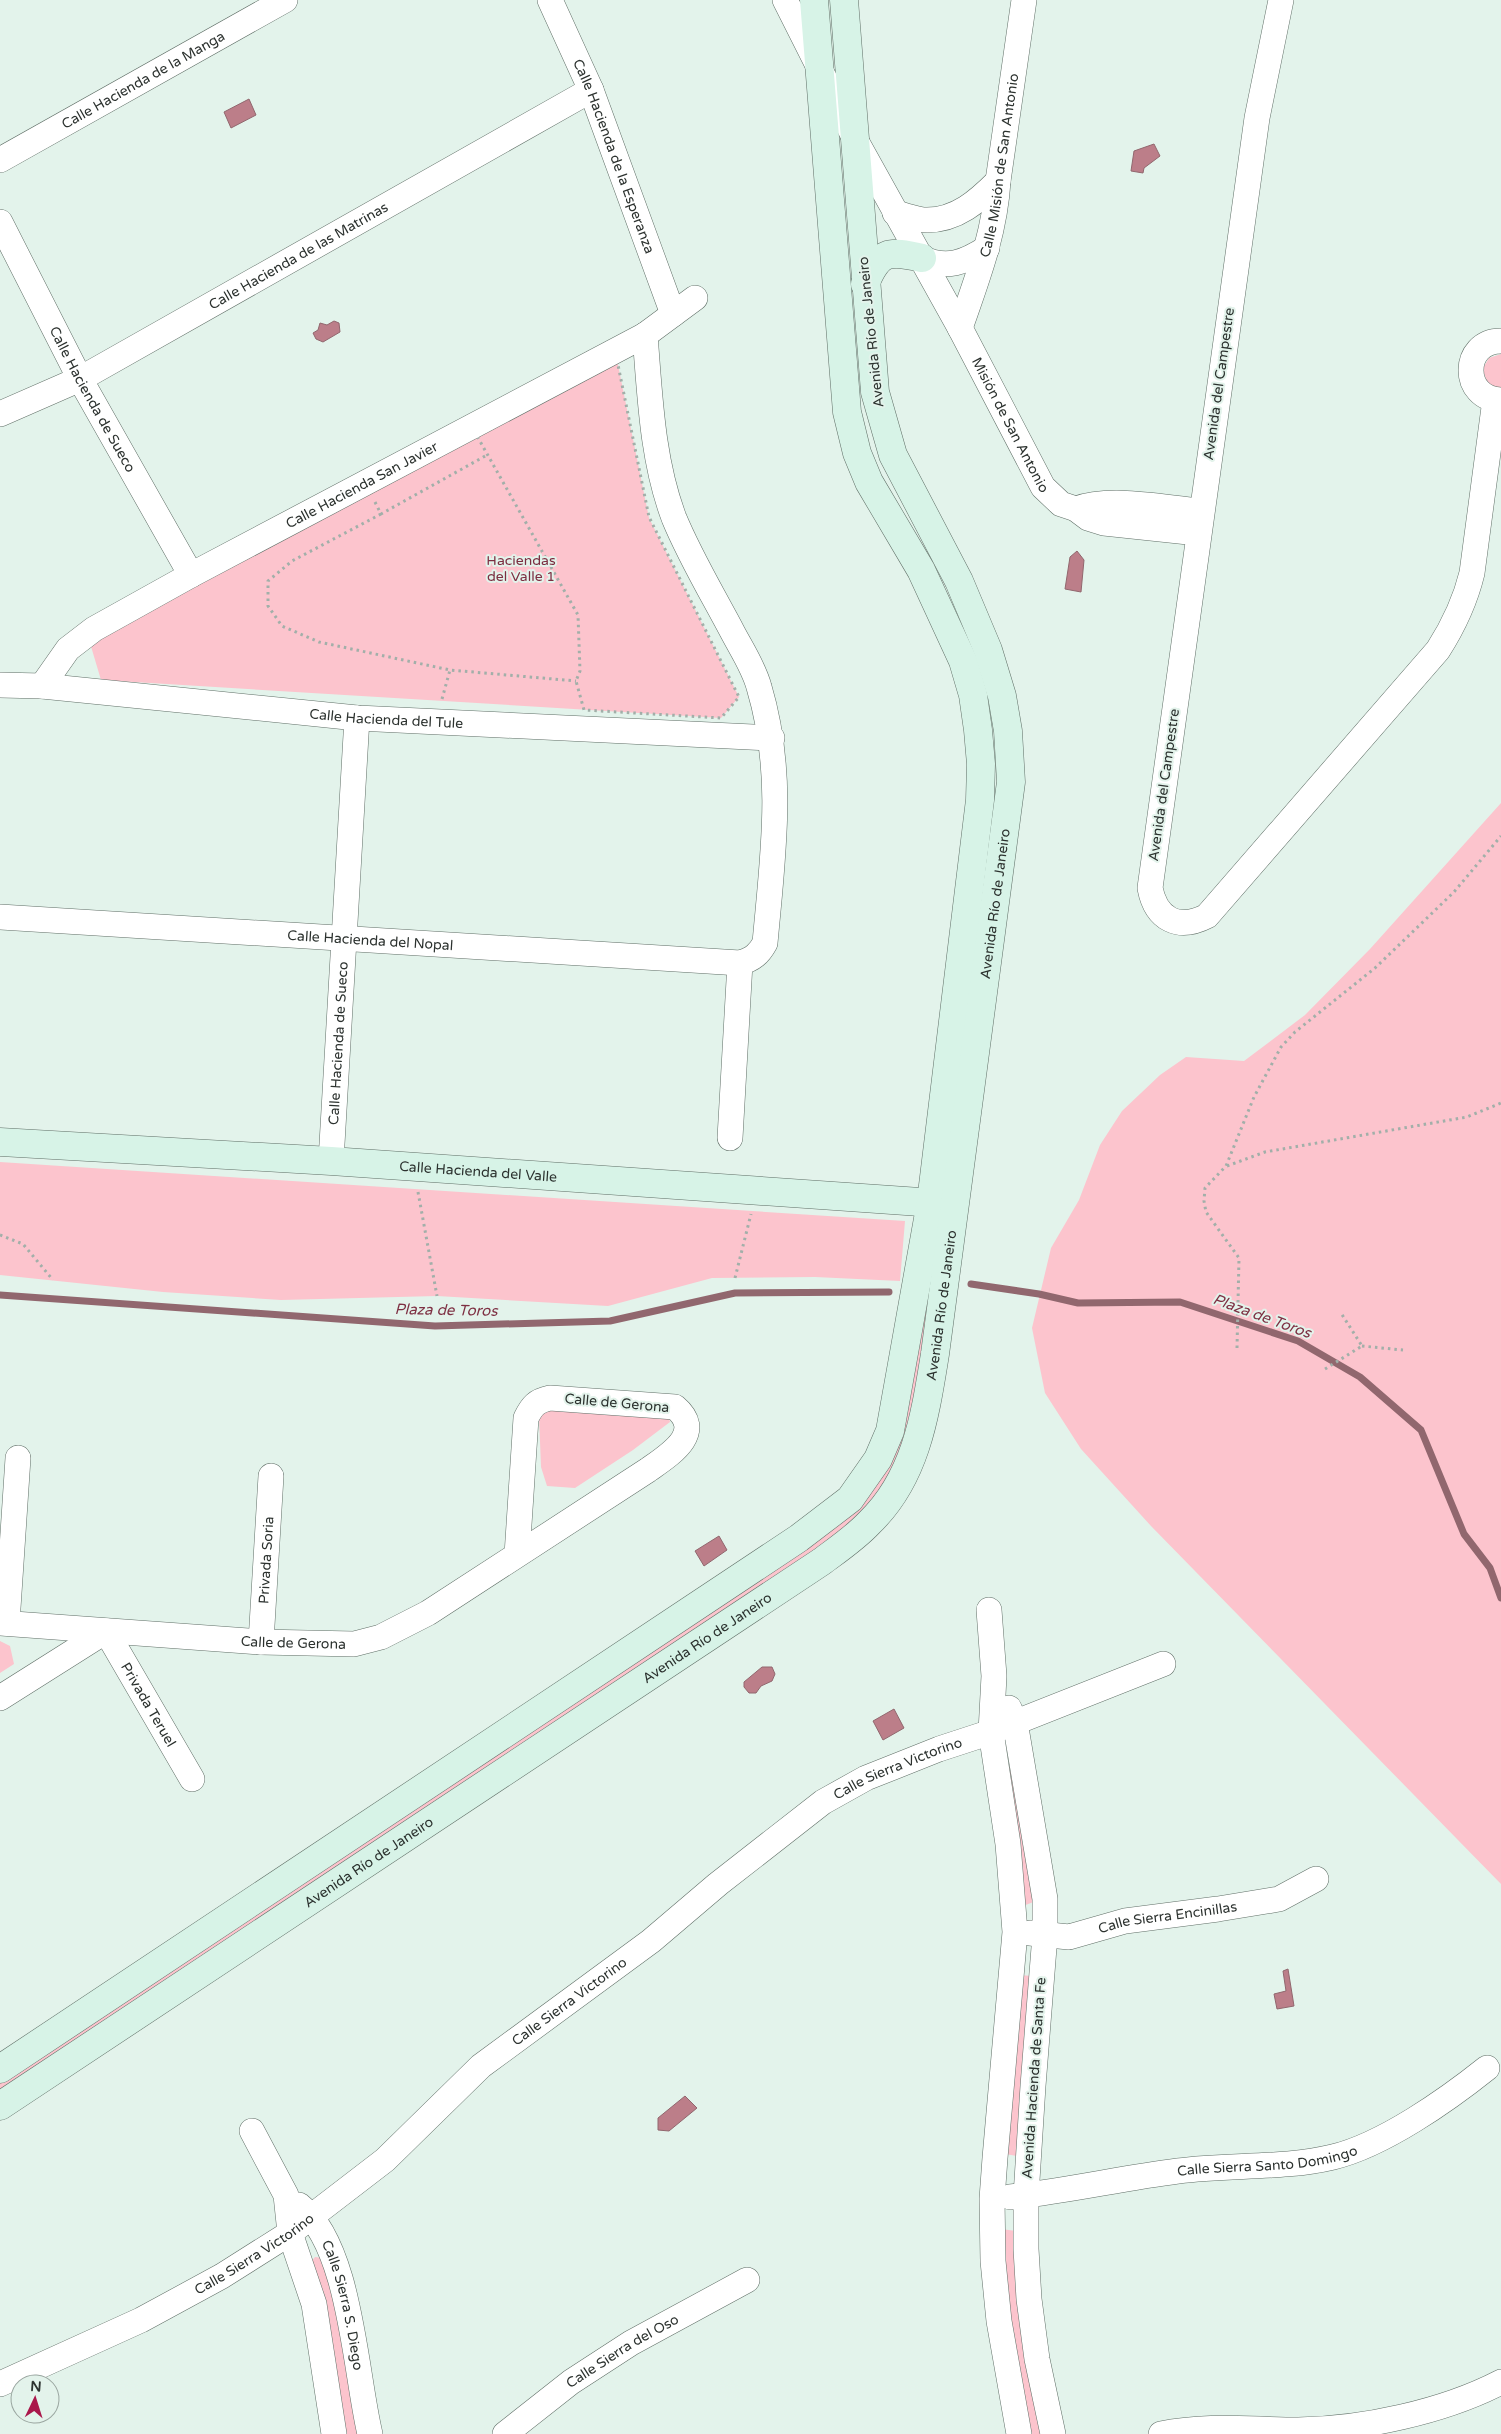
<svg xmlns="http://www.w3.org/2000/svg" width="1501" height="2434" viewBox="0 0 1501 2434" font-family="'Varela Round',sans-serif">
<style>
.green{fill:#fcc4cd}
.water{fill:#bc7e89;stroke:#91676e}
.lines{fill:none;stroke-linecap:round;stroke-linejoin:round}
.stream{stroke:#91676e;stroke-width:7}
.street-casing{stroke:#606f67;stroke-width:26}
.secondary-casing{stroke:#606f67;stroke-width:29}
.path{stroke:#a2afa9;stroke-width:3;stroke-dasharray:2.5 4;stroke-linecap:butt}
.street{stroke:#fff;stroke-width:25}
.secondary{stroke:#d7f3e7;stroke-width:28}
.labels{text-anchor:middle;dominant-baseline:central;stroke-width:4;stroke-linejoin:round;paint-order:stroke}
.street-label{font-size:14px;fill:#2c322f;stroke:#e3f3eb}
.park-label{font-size:14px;fill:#7c2e41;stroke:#e3f3eb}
.water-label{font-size:15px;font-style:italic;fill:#7e3043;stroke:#e3f3eb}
</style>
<rect width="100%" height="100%" fill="#e3f3eb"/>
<path class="green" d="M1501 354V388C1488 386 1485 380 1483 368L1489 358Z
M617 360 649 518 739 697 721 718 101 680 90 643Z
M1501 803V1884L1151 1526 1081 1449 1045 1393 1032 1328 1051 1248 1079 1200 1100 1145 1122 1111 1160 1075 1186 1057 1244 1061 1305 1015 1370 949Z
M0 1162 905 1221 900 1281 815 1277 712 1278 608 1306 437 1296 281 1300 163 1292 0 1275Z
M944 1220 907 1439C889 1481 871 1506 837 1535L0 2094V2082L861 1498Z
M562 1395 666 1406 670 1422 633 1450 575 1488 547 1486 541 1467 539 1416Z
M0 1641 10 1646 14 1664 0 1673Z
M1011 1767 1036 1901 1023 1906 1000 1769Z
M1018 1975 1033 1976 1017 2156 1005 2154Z
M1001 2229 1016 2231 1042 2434H1027L1014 2361Z
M315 2257 330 2259 363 2434H345L309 2265Z"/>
<path class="water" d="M249 99 256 115 231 128 224 112Z
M1154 144 1160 156 1144 168 1143 173 1131 171 1134 151Z
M334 321 339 323 340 332 323 342 316 339 313 333 318 330 320 323 327 325Z
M1077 551 1084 560 1081 592 1065 589 1070 557Z
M719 1536 727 1550 704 1566 695 1551Z
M762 1667H772L775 1674 772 1681 761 1686 756 1693H749L744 1687V1682Z
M894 1709 904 1728 883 1740 873 1721Z
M1288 1969 1294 2006 1277 2009 1274 1994 1286 1991 1283 1971Z
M685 2096 697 2108 669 2131 658 2130V2118Z"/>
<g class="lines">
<path class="stream" d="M971 1284 1039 1294 1078 1303 1180 1302 1298 1341 1360 1377 1421 1430 1464 1534 1490 1568 1501 1598
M0 1295 435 1326 610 1321 735 1293 889 1292"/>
<g class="street-casing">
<g id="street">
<path id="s1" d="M550 0 591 90 673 314"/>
<path id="s2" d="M785 0 855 139 960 328 1043 487 1061 504 1076 509 1088 518 1104 523 1198 533"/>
<path d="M1281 0 1257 118 1150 888C1156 919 1178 931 1207 916L1438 650C1454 625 1465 602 1472 573L1495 400"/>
<path id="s3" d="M0 160 285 0"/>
<path d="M895 213C905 215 917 220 927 220 957 220 978 201 998 181"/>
<path id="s4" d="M0 222 80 379 191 575"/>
<path d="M922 258C947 270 965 262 987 248"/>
<path id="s5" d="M960 328C977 279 995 233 998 181L1024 0"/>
<path d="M1501 341C1461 341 1461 399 1501 400"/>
<path id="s6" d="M0 414 80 379 591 90"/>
<path d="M1076 509C1111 496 1164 508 1201 511"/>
<path id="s7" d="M0 685 42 686 357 718 772 738"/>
<path id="s8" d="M42 686 68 649 94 629 191 575 645 335 695 298"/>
<path id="s9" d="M0 917 740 963C753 959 759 954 765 943 773 854 785 774 759 687 754 668 742 650 733 633 713 595 690 557 674 518 652 460 650 396 645 335"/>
<path d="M730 1138 740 963"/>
<path id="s10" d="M331 1161 357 718"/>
<path d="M989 1610 994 1676 991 1732 1008 1844 1015 1932 995 2158 992 2199 993 2261 999 2321 1019 2434"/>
<path id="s11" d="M0 1623 261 1642 354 1644 381 1637 428 1613 648 1470C669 1455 706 1433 675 1407L550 1398C536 1401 532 1406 526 1418L517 1555"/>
<path d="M7 1623 18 1458"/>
<path id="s12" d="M106 1631 192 1779"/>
<path id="s13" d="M261 1642 271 1476"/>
<path d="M0 1698 106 1631"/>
<path d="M1009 1708 1015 1722 1045 1899V1935L1033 2086 1026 2196V2249L1029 2299 1037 2359 1053 2434"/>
<path id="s14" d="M1030 1933 1069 1937 1125 1921 1218 1909 1279 1899 1316 1879"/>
<path d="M252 2131 286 2195 290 2233 314 2304 334 2434"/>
<path id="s15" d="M1010 2197C1067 2191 1122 2178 1178 2171 1230 2164 1283 2169 1333 2157 1383 2145 1447 2100 1487 2068"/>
<path id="s16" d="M299 2205C351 2246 355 2372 370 2434"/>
<path id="s17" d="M0 2384 141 2320 222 2276 290 2233 385 2160 481 2066 651 1941 718 1884 823 1802 866 1778 939 1749 991 1732 1163 1664"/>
<path id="s18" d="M505 2434 571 2382 631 2343 747 2280"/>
<path d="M1161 2434C1207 2424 1252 2430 1298 2430 1363 2429 1443 2412 1501 2382"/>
</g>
</g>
<g class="secondary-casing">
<g id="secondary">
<path d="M865 284C879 251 888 250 922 258"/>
<path id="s19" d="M0 1142 331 1161 949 1204"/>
<path d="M0 2069 799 1538 850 1499 878 1459 890 1431 931 1202 980 800 981 764 978 730 973 695 963 661 921 570 869 482 857 453 847 412 814 0"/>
<path id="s20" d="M0 2106 821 1562C837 1550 855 1538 869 1523 916 1478 925 1416 935 1354L1011 782 1008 731 1002 696 988 650 959 581 893 455 875 392 844 0"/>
</g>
</g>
<path class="path" d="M617 360 649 517 739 697 721 718 584 710 576 681 580 671 578 615 477 436Z
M375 502 381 514 487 455
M381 514 292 561 268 581V606L282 626 319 642 450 670 576 681
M442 699 450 670
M1227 1166 1265 1152 1467 1117 1501 1103
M418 1192 437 1296
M0 1235 23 1244 53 1280
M735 1278 751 1214
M1362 1346 1403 1350
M1237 1348 1239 1258 1206 1212 1204 1201 1205 1188 1226 1166 1254 1097 1281 1047 1295 1032 1375 968 1454 892 1501 836
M1325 1369 1362 1346 1341 1313"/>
<use href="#street" class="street"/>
<use href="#secondary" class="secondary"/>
</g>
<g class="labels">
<g class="street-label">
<text stroke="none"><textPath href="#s3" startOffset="164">Calle Hacienda de la Manga</textPath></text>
<text stroke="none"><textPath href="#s1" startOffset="169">Calle Hacienda de la Esperanza</textPath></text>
<text stroke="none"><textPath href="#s5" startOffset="168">Calle Misión de San Antonio</textPath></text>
<text stroke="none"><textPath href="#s6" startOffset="338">Calle Hacienda de las Matrinas</textPath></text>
<text transform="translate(871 332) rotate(-96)">Avenida Río de Janeiro</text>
<text transform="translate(1219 384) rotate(-82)">Avenida del Campestre</text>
<text stroke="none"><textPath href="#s4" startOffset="200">Calle Hacienda de Sueco</textPath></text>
<text stroke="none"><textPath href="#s2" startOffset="481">Misión de San Antonio</textPath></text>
<text stroke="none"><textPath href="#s8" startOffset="382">Calle Hacienda San Javier</textPath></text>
<text stroke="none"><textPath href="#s7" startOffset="388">Calle Hacienda del Tule</textPath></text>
<text transform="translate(1164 785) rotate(-82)">Avenida del Campestre</text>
<text stroke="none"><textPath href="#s20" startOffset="1686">Avenida Río de Janeiro</textPath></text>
<text stroke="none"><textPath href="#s9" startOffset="371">Calle Hacienda del Nopal</textPath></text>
<text stroke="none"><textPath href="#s10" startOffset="118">Calle Hacienda de Sueco</textPath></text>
<text stroke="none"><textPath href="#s19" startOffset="479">Calle Hacienda del Valle</textPath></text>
<text stroke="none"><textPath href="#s20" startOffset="1281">Avenida Río de Janeiro</textPath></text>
<text transform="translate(617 1403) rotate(5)">Calle de Gerona</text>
<text stroke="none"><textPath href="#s13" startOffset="82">Privada Soria</textPath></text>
<text stroke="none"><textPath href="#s20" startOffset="848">Avenida Río de Janeiro</textPath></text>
<text stroke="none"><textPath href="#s11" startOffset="294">Calle de Gerona</textPath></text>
<text stroke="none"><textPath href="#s12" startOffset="85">Privada Teruel</textPath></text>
<text stroke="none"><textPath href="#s17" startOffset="1096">Calle Sierra Victorino</textPath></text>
<text stroke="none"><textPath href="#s20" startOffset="442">Avenida Río de Janeiro</textPath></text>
<text stroke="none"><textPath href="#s14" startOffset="140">Calle Sierra Encinillas</textPath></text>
<text stroke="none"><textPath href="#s17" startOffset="691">Calle Sierra Victorino</textPath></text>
<text transform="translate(1034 2078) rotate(-86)">Avenida Hacienda de Santa Fe</text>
<text stroke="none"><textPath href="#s15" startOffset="260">Calle Sierra Santo Domingo</textPath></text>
<text stroke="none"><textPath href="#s17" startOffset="286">Calle Sierra Victorino</textPath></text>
<text stroke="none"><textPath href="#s16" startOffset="112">Calle Sierra S. Diego</textPath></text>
<text stroke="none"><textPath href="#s18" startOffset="144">Calle Sierra del Oso</textPath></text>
</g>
<g class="park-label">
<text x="521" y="560">Haciendas<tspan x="521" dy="16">del Valle 1</tspan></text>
</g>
<g class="water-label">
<text transform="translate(446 1310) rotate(1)">Plaza de Toros</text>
<text transform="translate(1262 1316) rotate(20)">Plaza de Toros</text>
</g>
</g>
<g transform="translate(35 2399) rotate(4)"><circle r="24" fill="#e3f3eb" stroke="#9aa6a0"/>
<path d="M0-4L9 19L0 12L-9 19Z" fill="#aa174b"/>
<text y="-8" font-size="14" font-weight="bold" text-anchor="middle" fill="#2c322f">N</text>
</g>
</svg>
